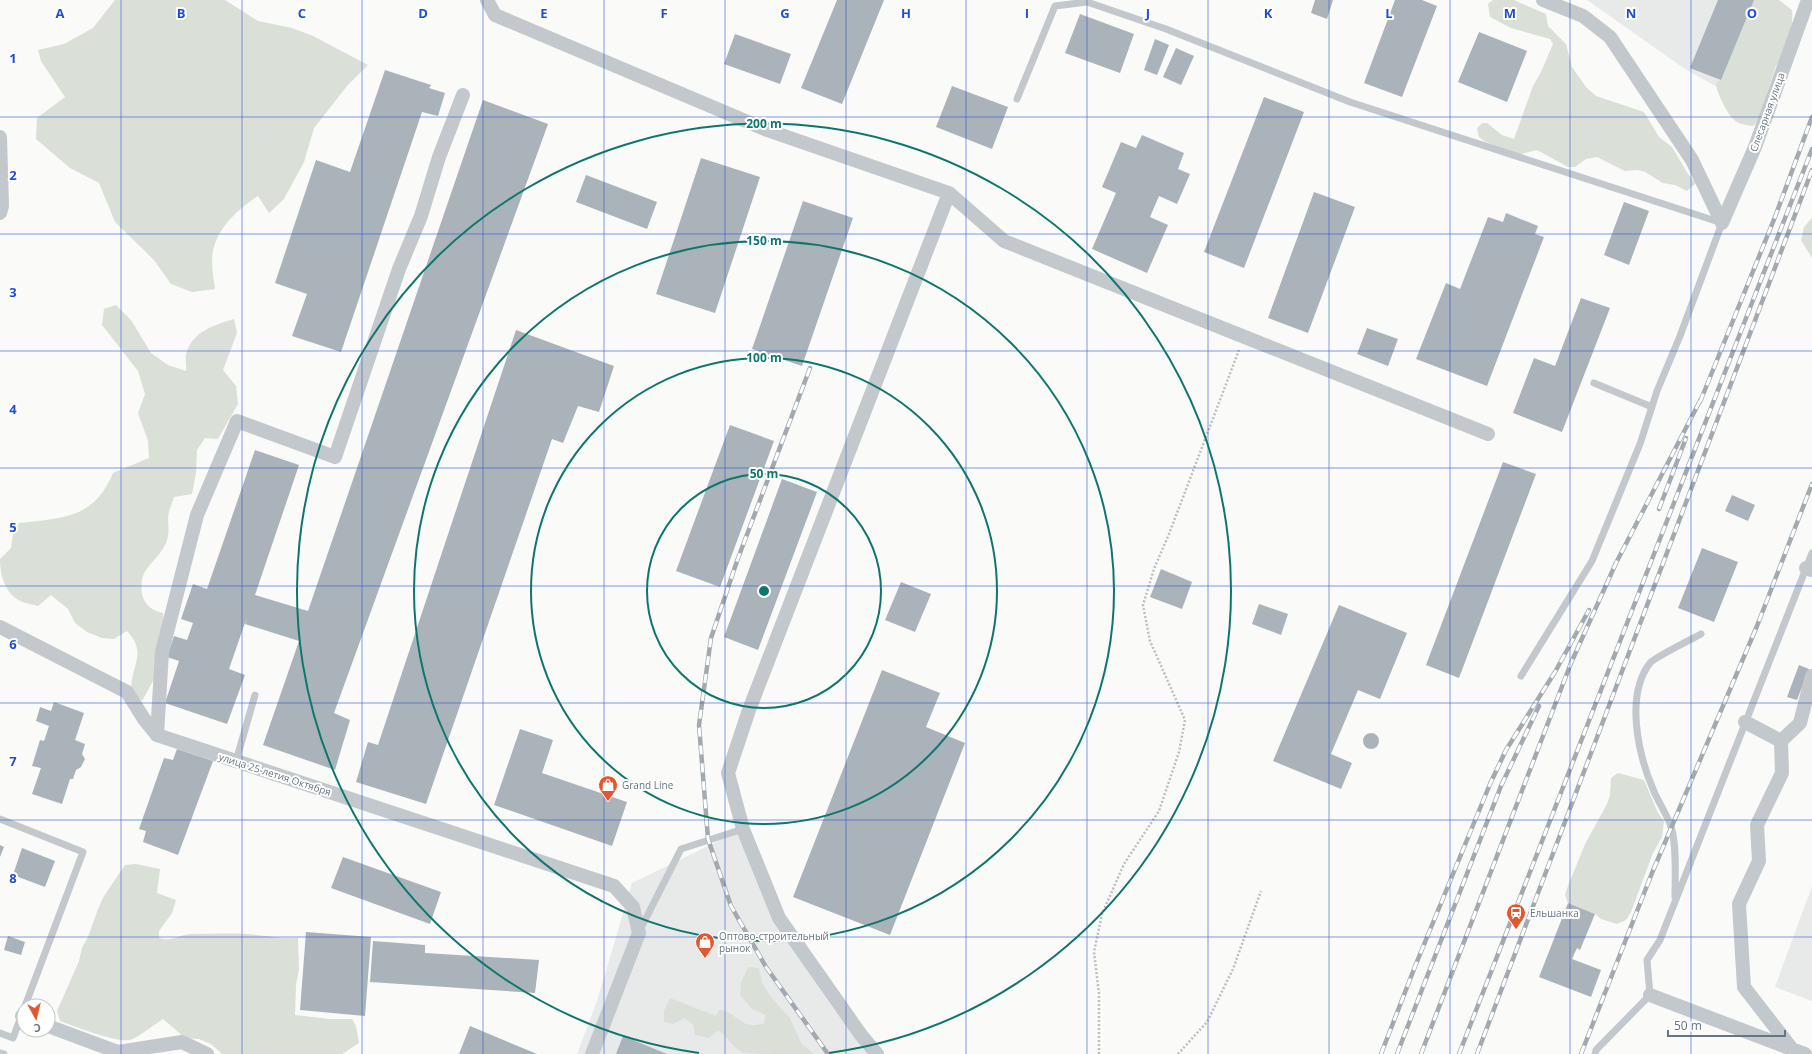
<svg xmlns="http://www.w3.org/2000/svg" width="1812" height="1054" viewBox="0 0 1812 1054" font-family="'Open Sans',sans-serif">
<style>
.built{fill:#e8e9e9}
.green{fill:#dadfd7}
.building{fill:#aab3b9}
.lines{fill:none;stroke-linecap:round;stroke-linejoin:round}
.path{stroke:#bbbfc2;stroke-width:2.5;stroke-dasharray:2 2;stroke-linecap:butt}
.lane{stroke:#c3c8cc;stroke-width:7}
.street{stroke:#c3c8cc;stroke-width:14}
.rail-casing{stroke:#a2aab0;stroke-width:4.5}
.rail{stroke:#fff;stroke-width:3;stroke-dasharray:9;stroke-linecap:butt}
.grid{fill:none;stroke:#1d4ed8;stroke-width:1;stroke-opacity:0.55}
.ring{fill:none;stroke:#0f766e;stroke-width:2}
.labels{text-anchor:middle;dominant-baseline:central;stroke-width:4;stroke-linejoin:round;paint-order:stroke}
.street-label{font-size:10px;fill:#657683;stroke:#fff}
.poi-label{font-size:10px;fill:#657683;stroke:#fff;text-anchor:start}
.grid-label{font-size:13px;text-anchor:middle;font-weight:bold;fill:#1d4ed8;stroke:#fff;stroke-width:4;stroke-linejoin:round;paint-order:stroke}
.centre{fill:#0f766e;stroke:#fff;stroke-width:2}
.ring-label{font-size:12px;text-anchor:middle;font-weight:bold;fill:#0f766e;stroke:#fff;stroke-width:4;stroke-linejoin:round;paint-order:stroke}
</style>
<rect width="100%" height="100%" fill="#fafaf8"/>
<path class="built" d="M1587 0H1759L1750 106 1685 69Z
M737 832 772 916 832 1006 868 1054H577L597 1001 632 883Z
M1812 886V1001L1775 987Z"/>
<path class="green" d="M115 0H225L258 21 292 28 313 36 368 65 347 86 314 128 304 162 284 199 269 213 258 196C235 211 212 233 212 261 212 271 214 280 215 289L192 292 171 284 154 260 115 222 99 183 70 168 36 139 37 118 65 97 41 61 38 50 64 44 93 28Z
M1493 0H1514L1546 14 1548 26 1566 44 1572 67 1586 87 1596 96 1644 112 1659 137 1672 147 1688 174 1696 183 1687 191 1675 185 1663 183 1645 172 1638 170 1625 171 1597 157 1586 159 1575 167H1568L1537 150 1517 155 1486 142 1479 137 1477 128 1482 123H1487L1502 135 1514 139 1533 86 1541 72 1553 44 1550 39 1511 28 1490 17 1488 4Z
M1754 0H1779L1792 10C1794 28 1786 51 1776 66L1757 122 1753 126C1748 125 1742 125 1737 122 1729 118 1716 92 1716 83L1721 80Z
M1812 218V258L1801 240 1804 227Z
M116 305 131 320 151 353 168 365 186 371C187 366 185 360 186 355 191 332 214 325 234 319L237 333 223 370 236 386 238 404 218 439 205 438 197 450 196 473 192 494 174 497C173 502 170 507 169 512 166 524 172 530 165 545 155 565 138 567 142 594 144 605 153 611 163 613L164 627 154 679 142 701 131 691C131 664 148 654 127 631L114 639 102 638 87 632 75 623 68 609 51 595 38 606C32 604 22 603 17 599 4 591 0 573 0 559L11 548 13 534 19 523C63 518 94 519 113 473L149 458 148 441 138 413 145 394 138 371 102 325 104 309Z
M1618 773 1644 780 1658 813 1664 821 1662 837 1653 853 1631 912 1626 920 1617 924 1601 919 1595 914 1568 903 1565 895 1568 886 1585 844 1607 804 1610 795 1611 778Z
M136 864 160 869 157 893 176 900 172 913 159 931V938C174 942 177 935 191 934 209 934 228 933 246 934 264 935 280 939 298 938L299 970 296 984 295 1015 330 1019H352L356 1026 359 1043 342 1054H222L211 1044 199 1039 185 1038 163 1019C155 1024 139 1037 130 1040 117 1043 74 1026 60 1021L57 1011 79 961 82 948 88 937 98 909 104 896 125 865Z
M748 967 759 968 762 983 770 996 789 1017 802 1044 814 1054C802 1054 750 1054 743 1053 732 1047 728 1037 718 1030L709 1038 695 1035 693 1024 684 1018 673 1024 664 1022V1011L670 998 716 1016 719 1010C739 1012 741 1032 764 1023L766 1015 752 1009 740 995 741 983Z"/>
<path class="building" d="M837 0H884L842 104 801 88Z
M1315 0H1333L1327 19 1311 13Z
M1395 0H1422L1437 6 1402 97 1364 83Z
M1718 0H1754L1721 80 1690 68Z
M1080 14 1134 34 1120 73 1065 53Z
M1479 32 1527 51 1507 102 1458 82Z
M735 34 791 54 780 84 724 64Z
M1155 39 1169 45 1157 75 1144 70Z
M1176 48 1194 56 1181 85 1163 77Z
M385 70 431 85 429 88 445 93 438 116 422 112 341 352 292 336 307 294 275 283 316 160 350 172Z
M952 86 1008 107 992 149 936 127Z
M1264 97 1304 112 1244 268 1204 252Z
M483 100 548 124 334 713 350 720 335 770 263 745 299 641 245 624 247 617 229 669 245 675 227 724 165 703 179 661 167 657 174 636 187 640 193 623 181 619 193 584 207 589 255 450 299 465 255 595 308 611Z
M1142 135 1184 153 1178 169 1190 174 1177 204 1159 196 1150 217 1168 225 1147 273 1092 249 1116 193 1102 187 1121 142 1136 148Z
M701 158 760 177 715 313 656 294Z
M586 175 657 202 647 229 576 202Z
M1314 192 1355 207 1308 333 1268 318Z
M803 201 853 218 802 366 752 349Z
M1624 202 1649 211 1629 265 1604 255Z
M1506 213 1538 226 1535 234 1544 237 1487 386 1416 359 1446 283 1460 289 1488 217 1503 222Z
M1581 298 1610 308 1562 432 1513 413 1534 358 1555 366Z
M1367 328 1398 339 1388 366 1357 354Z
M516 330 614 366 599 412 578 406 563 443 552 439 426 804 356 782 368 742 378 745Z
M730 425 774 441 720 587 676 571Z
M1503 462 1536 474 1459 678 1426 665Z
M782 479 817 492 758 650 724 637Z
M1732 495 1755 505 1748 521 1725 511Z
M1702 548 1738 562 1714 622 1678 608Z
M1161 569 1192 582 1182 609 1150 597Z
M901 582 931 594 915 632 885 620Z
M1259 604 1288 614 1281 635 1252 624Z
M1339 605 1407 633 1380 699 1358 690 1331 754 1352 763 1341 789 1273 761Z
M1799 665 1809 669 1797 700 1787 697Z
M882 670 940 693 926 727 965 743 890 935 793 897Z
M54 702 84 713 75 740 85 744 82 754 85 759 81 767 76 770 73 779H70L62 804 32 794 41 768 32 766 40 740 44 741 49 726 36 721 40 707 51 711Z
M520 729 553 740 542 773 627 802 612 846 494 805Z
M1363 741a8 8 0 1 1 16 0a8 8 0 1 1-16 0Z
M177 749 213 761 178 855 143 842 146 831 139 829 164 758 173 760Z
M0 845 4 847 0 857Z
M22 848 55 861 45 887 13 875Z
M343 857 441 892 430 924 331 888Z
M1568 903 1595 914 1580 950 1577 948 1572 959 1601 970 1591 997 1539 977Z
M306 932 371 937 365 1016 300 1010Z
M8 936 25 942 21 955 4 950Z
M373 941 425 945V953L539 960 535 993 370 982Z
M470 1026 537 1054H459Z
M623 1036 667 1054H616Z"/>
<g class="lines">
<path class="path" d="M1099 1054V994L1094 952 1102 914 1124 864 1159 811 1179 752 1185 720 1150 641 1143 605 1154 569 1169 534 1239 350
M1178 1054 1207 1022 1233 969 1261 891"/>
<path class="lane" d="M1017 99 1055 6 1087 2 1166 29 1350 102 1722 223 1680 336 1657 391 1640 444 1592 561 1521 676
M1594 383 1652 407
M236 761 255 695
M0 819 83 852 25 1006
M1675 897C1675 879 1677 844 1671 827 1667 814 1658 802 1653 789 1638 754 1625 695 1650 663 1655 657 1692 639 1701 634
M640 930 681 849 743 829
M0 1033 13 1038 22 1014
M0 1053 4 1054
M1595 1054 1596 1050 1650 995 1647 960 1660 940 1812 553"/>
<path class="street" d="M487 0 495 15 767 130 949 193 1004 241 1488 434
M1543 0 1583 16 1610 37 1692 160 1722 223
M463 95 439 157 421 216 399 269 335 457 237 421 197 515 162 652 157 735 614 886 633 907 639 933 592 1054
M0 137 2 206 0 213
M1722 223 1755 147 1808 0
M1806 568 1812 570
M0 627 127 692 144 719 157 735
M1745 722 1781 741 1782 773 1757 825 1759 861 1739 904 1744 987 1792 1049
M1781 741 1800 723 1812 676
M1650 995 1805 1054
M22 1016 24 1017
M48 1026 118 1052 182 1042 207 1054
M877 1054 861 1035 779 918 743 829 728 773 749 710 949 193"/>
<g class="rail-casing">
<path id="rail" d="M810 368 737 561 711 638 699 725 708 839 731 906 766 967 828 1054
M1700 402 1775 217 1812 117
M1659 509 1686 438
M1381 1054 1416 964 1490 784 1506 750 1555 672 1589 610
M1397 1054 1501 786 1539 706
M1421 1054 1571 663 1616 563 1702 397
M1459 1054 1812 149
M1477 1054 1812 170
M1581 1054 1652 873 1757 626 1812 484"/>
</g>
<use href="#rail" class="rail"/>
</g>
<path class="grid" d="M121 0V1054M242 0V1054M362 0V1054M483 0V1054M604 0V1054M725 0V1054M846 0V1054M966 0V1054M1087 0V1054M1208 0V1054M1329 0V1054M1450 0V1054M1570 0V1054M1691 0V1054M0 117H1812M0 234H1812M0 351H1812M0 468H1812M0 586H1812M0 703H1812M0 820H1812M0 937H1812"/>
<g class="ring">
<circle cx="764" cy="591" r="117"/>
<circle cx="764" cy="591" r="233"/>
<circle cx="764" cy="591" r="350"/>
<path d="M699 1053A467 467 0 1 1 829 1053"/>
</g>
<defs>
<g id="shop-pin" transform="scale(1)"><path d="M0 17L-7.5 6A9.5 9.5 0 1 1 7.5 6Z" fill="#e4572e" stroke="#fff"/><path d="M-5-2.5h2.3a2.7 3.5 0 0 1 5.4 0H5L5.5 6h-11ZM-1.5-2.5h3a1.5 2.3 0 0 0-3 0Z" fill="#fff"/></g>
<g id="station-pin" transform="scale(1)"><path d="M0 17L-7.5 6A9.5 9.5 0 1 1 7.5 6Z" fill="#e4572e" stroke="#fff"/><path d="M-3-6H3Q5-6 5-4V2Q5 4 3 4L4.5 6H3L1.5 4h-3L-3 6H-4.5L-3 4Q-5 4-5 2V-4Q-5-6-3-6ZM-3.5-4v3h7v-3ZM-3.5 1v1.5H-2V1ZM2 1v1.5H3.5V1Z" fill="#fff"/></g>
</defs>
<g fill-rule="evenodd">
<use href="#shop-pin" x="608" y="785"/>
<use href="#station-pin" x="1516" y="913"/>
<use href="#shop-pin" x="705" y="942"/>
</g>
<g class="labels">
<g class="street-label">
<text transform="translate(1767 112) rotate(-70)">Слесарная улица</text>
<text transform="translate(275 774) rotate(18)">улица 25-летия Октября</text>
</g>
<g class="poi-label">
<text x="622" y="785">Grand Line</text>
<text x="1530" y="913">Ельшанка</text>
<text x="719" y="936">Оптово-строительный<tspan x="719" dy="12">рынок</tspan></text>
</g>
</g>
<g class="grid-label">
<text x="60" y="18">A</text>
<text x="181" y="18">B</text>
<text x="302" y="18">C</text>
<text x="423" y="18">D</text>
<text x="544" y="18">E</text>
<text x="664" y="18">F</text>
<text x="785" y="18">G</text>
<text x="906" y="18">H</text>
<text x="1027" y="18">I</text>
<text x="1148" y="18">J</text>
<text x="1268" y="18">K</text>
<text x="1389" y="18">L</text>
<text x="1510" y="18">M</text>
<text x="1631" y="18">N</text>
<text x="1752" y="18">O</text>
<text x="13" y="63">1</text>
<text x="13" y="180">2</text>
<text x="13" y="297">3</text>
<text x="13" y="414">4</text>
<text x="13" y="532">5</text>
<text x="13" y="649">6</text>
<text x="13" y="766">7</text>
<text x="13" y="883">8</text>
</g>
<circle cx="764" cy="591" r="6" class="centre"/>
<g class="ring-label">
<text x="764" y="128">200 m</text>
<text x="764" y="245">150 m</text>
<text x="764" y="362">100 m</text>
<text x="764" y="478">50 m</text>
</g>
<g transform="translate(36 1018) rotate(172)"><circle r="19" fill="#ffffff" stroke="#c1c8cd"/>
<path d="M0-3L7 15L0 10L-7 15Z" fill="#e4572e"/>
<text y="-6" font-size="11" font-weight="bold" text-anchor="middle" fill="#657683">С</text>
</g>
<path d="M1668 1030v6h117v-6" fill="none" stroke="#657683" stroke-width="2"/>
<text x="1674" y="1030" font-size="12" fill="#657683" stroke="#ffffff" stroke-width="3" paint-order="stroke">50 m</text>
</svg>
